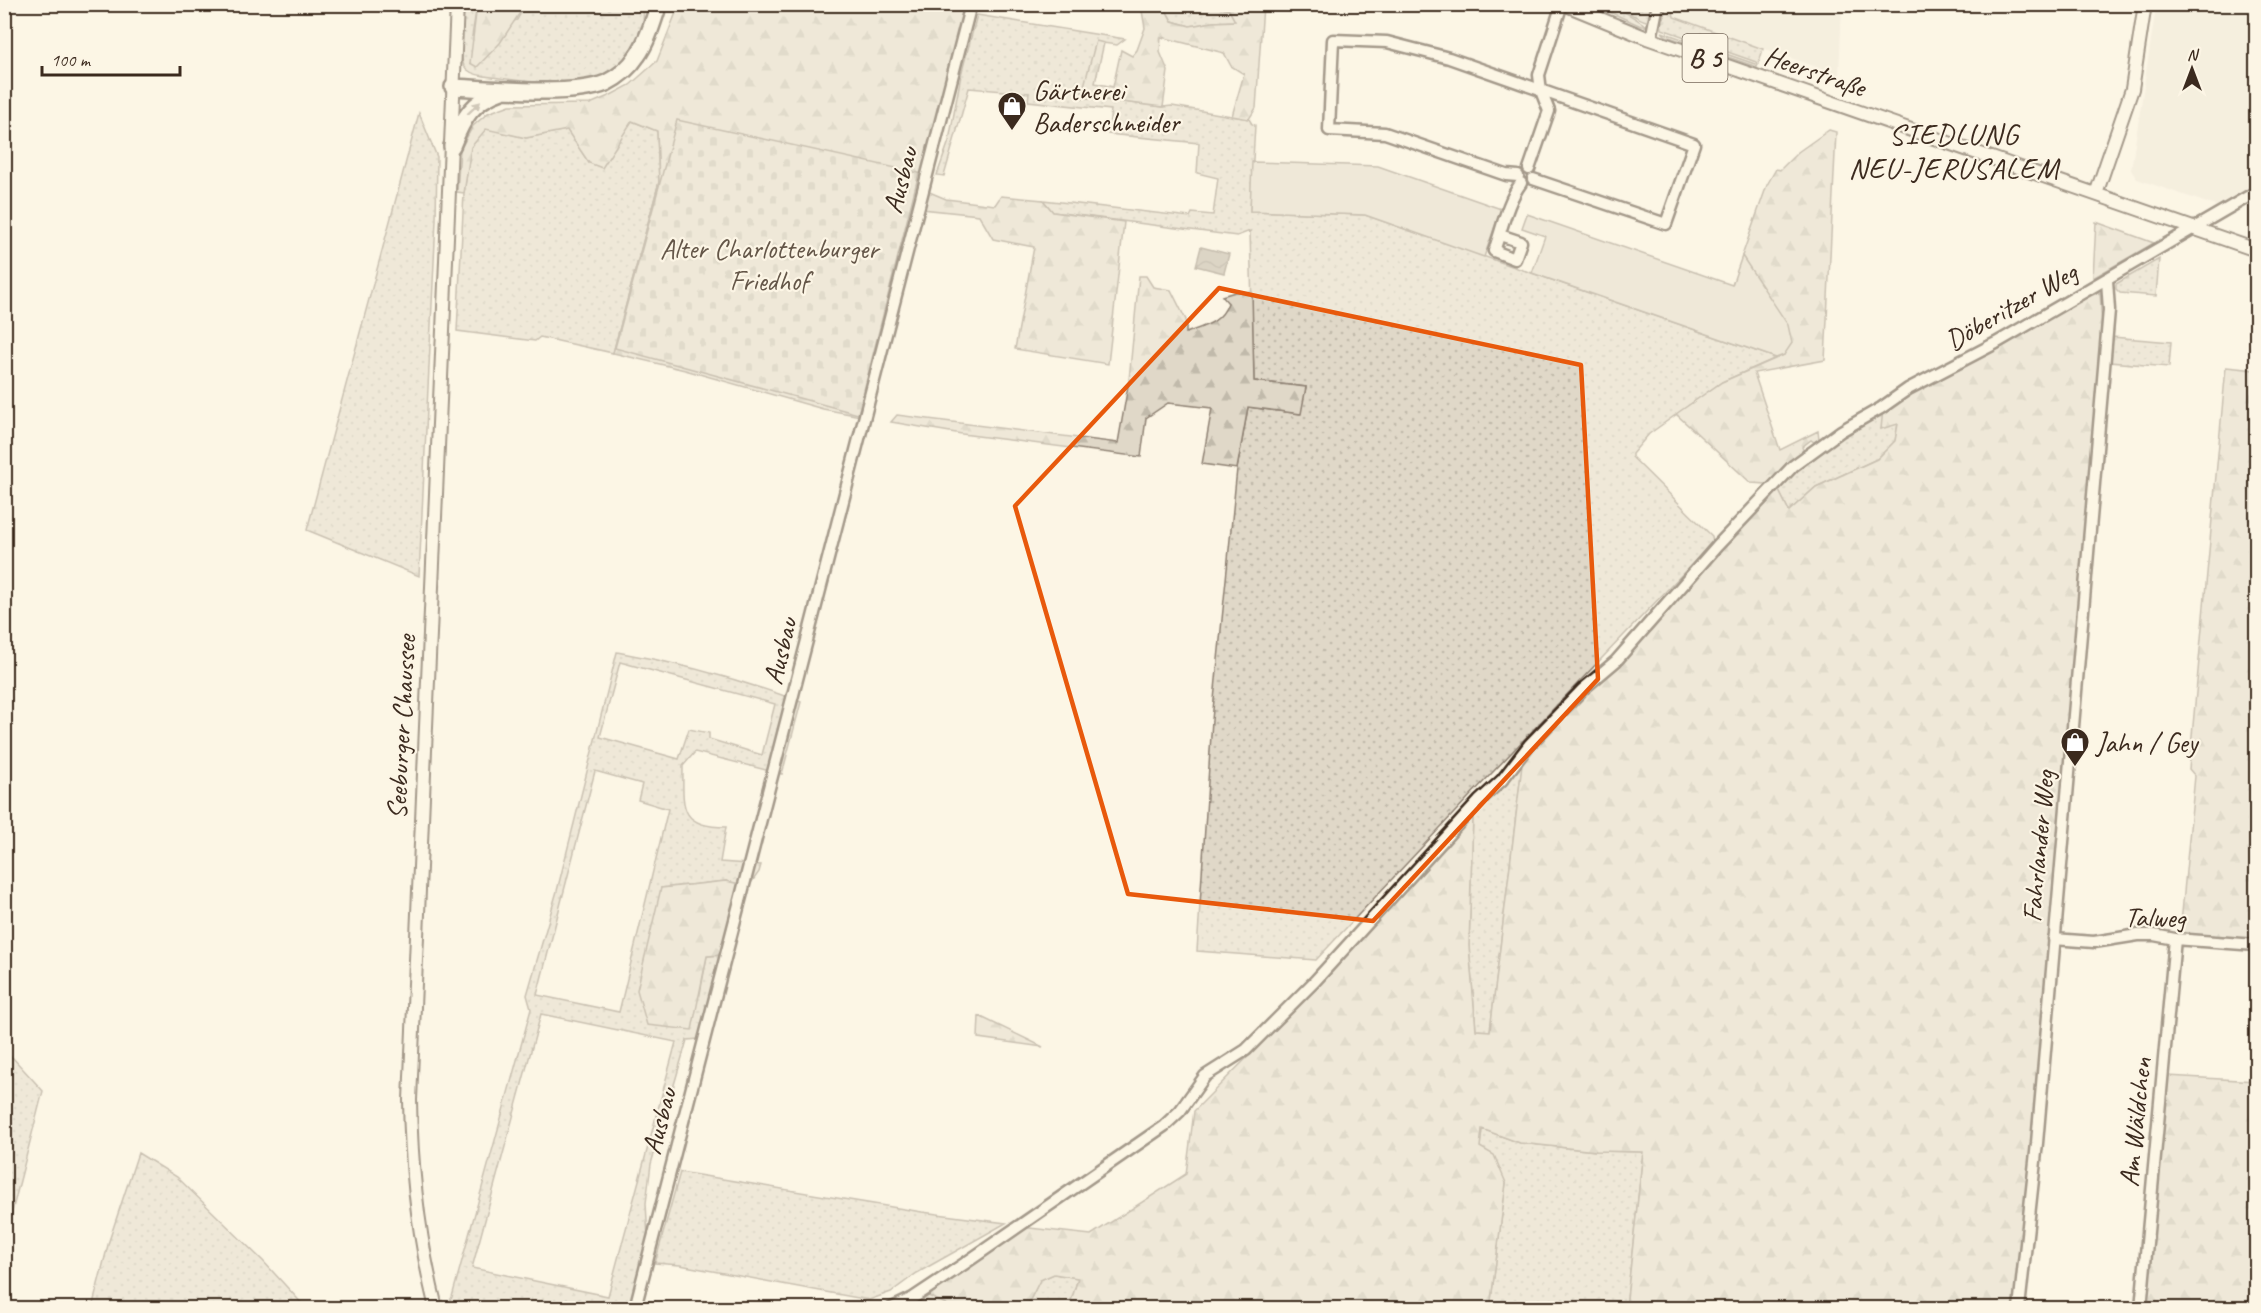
<svg xmlns="http://www.w3.org/2000/svg" width="2261" height="1313" viewBox="0 0 2261 1313" font-family="Caveat,sans-serif">
<style>
.built{fill:#eee6d6}
.grass{fill:url(#grass-dots);stroke:#8e8173;stroke-width:1.5;fill-rule:evenodd}
.forest{fill:url(#forest-firs);stroke:#8e8173;stroke-width:1.5}
.cemetery{fill:url(#cemetery-stones);stroke:#8e8173;stroke-width:1.5}
.park{fill:#e0d8c8;stroke:#8e8173;stroke-width:1.5}
.water{fill:url(#water-waves);stroke:#85796b;stroke-width:1.5}
.lines{fill:none;stroke-linecap:round;stroke-linejoin:round}
.minor-casing{stroke:#3b2a1e;stroke-width:15}
.major-casing{stroke:#3b2a1e;stroke-width:16}
.highway-casing{stroke:#3b2a1e;stroke-width:20}
.minor{stroke:#fcf5e5;stroke-width:10}
.major{stroke:#fcf5e5;stroke-width:12}
.highway{stroke:#fcf5e5;stroke-width:15}
.oneway{fill:#9c9082}
.marked{fill:none;stroke:#e8590c;stroke-width:4.5;stroke-linejoin:round}
.labels{text-anchor:middle;dominant-baseline:central;stroke-width:4.5;stroke-linejoin:round;paint-order:stroke}
.shield{fill:#fcf5e5;stroke:#75675a;stroke-width:1.5}
.shield-label{font-size:27px;font-weight:bold;fill:#3b2a1e}
.street-label{font-size:28px;fill:#3b2a1e;stroke:#fcf5e5}
.poi-label{font-size:28px;fill:#3b2a1e;stroke:#fcf5e5;text-anchor:start}
.park-label{font-size:28px;fill:#645648;stroke:#fcf5e5}
.neighbourhood-label{font-size:30px;letter-spacing:1.5px;fill:#3b2a1e;stroke:#fcf5e5}
</style>
<defs>
<pattern id="grass-dots" width="8" height="8" patternUnits="userSpaceOnUse" patternTransform="scale(1.5)"><rect width="8" height="8" fill="#e0d8c8"/><path d="M2 2h.1M6 6h.1" fill="none" stroke="#c1baab" stroke-width="1.8" stroke-linecap="round"/></pattern>
<pattern id="forest-firs" width="22" height="20" patternUnits="userSpaceOnUse" patternTransform="scale(1.5)"><rect width="22" height="20" fill="#e0d8c8"/><path d="M5 1l3.5 6h-7zM16 11l3.5 6h-7z" fill="#c1baab"/></pattern>
<pattern id="cemetery-stones" width="16" height="16" patternUnits="userSpaceOnUse" patternTransform="scale(1.5)"><rect width="16" height="16" fill="#e0d8c8"/><path d="M2 7V4a2 2 0 0 1 4 0v3zM10 15v-3a2 2 0 0 1 4 0v3z" fill="#c1baab"/></pattern>
<pattern id="water-waves" width="16" height="10" patternUnits="userSpaceOnUse" patternTransform="scale(1.5)"><rect width="16" height="10" fill="#b7ad9e"/><path d="M0 5q4-4 8 0t8 0" fill="none" stroke="#968d80"/></pattern>
</defs>
<rect width="100%" height="100%" fill="#fcf5e5"/>
<filter id="ink" filterUnits="userSpaceOnUse"><feTurbulence type="fractalNoise" baseFrequency=".0167" numOctaves="2"/><feDisplacementMap in="SourceGraphic" scale="12" xChannelSelector="R" yChannelSelector="G"/><feConvolveMatrix kernelMatrix="1 2 1 2 8 2 1 2 1" color-interpolation-filters="sRGB"/></filter>
<g filter="url(#ink)">
<path class="built" d="M2162 4 2256 6V183L2216 206 2137 179 2131 170 2156 8Z
M1672 5H1842L1839 75 1674 17Z"/>
<path class="grass" d="M1163 4 1212 5 1229 10 1235 21 1213 22 1190 26 1172 21Z
M464 5H477L472 36 517 20 525 5H643C645 25 640 45 626 60 618 67 610 75 600 79 567 90 519 80 484 76 477 75 468 73 464 66 458 54 463 19 464 5Z
M1594 5C1616 4 1630 15 1647 26H1641Z
M1614 5H1654L1651 22C1641 22 1624 9 1614 5Z
M1666 5H1672L1674 17 1763 49 1759 63 1662 29 1661 22H1663Z
M977 15 1125 39 1117 45 1096 42 1082 97 1163 107 1172 106 1249 119 1252 124 1255 125 1250 211 1365 215 1776 358 1722 382 1649 434 1632 454V457L1712 536 1713 542 1469 797 1316 960 1197 951 1212 720 1237 469 1248 407 1300 414 1306 387 1254 381 1250 231 1237 236 1053 212 1043 200 1190 217 1192 213 1213 215 1218 178 1197 173 1199 143 1108 134 1111 110 1028 101 1029 93 969 88 944 176 937 175 949 141 961 75Z
M1662 32 1758 65 1757 67 1666 36Z
M419 113 437 157 436 220 419 576 307 530Z
M632 121 657 131 659 182 613 353 540 337 535 341 457 331 464 193 471 147 486 128 526 138 567 130 589 163Z
M2159 259 2156 296 2120 293 2116 289V284Z
M2112 337 2171 342 2169 367 2109 362Z
M1883 409 1898 423 1895 441 1877 459 1816 487 1789 511 1777 487 1799 464Z
M617 652C679 663 742 680 801 702L782 774 695 752 683 766C683 806 678 827 726 827L720 862 761 865 759 872 749 886 726 881 661 888 700 994 707 956 723 955 699 1039 687 1040 651 1164 646 1203 648 1239 630 1308H446L452 1297 531 1009 527 995 557 891ZM620 662 775 704 762 755 709 739V733L689 729 679 759 600 737ZM595 771 642 784 638 800 668 809 619 1012 537 995ZM541 1014 676 1042 608 1296 472 1268Z
M1523 757 1490 1031 1476 1030 1469 946 1473 814Z
M5 1054 13 1058 43 1091 5 1239Z
M1482 1129 1520 1143 1596 1151 1643 1152 1626 1308H1490L1506 1183 1480 1147Z
M138 1153 177 1177 263 1261 306 1308H92L109 1241Z
M680 1172 922 1212 1006 1223 917 1273 891 1292 869 1300 680 1265 655 1263Z
M1054 1274 1078 1278 1069 1308H1026L1040 1280Z
M924 1294 1007 1308H929L911 1306Z"/>
<path class="forest" d="M477 5H525L500 43 477 67 470 63Z
M679 5H965L887 309 837 295 866 313 885 318 860 416 823 409 685 370 613 353 659 182 657 131 632 121 602 168 589 163 567 130 526 138 486 129 471 147 464 193 457 192 460 150 473 126 488 113 510 105 590 104 611 95 630 85 657 61Z
M1141 5H1163L1172 21 1190 26 1213 22 1235 21 1229 10 1212 5H1263L1256 108 1249 119 1232 116 1244 74 1231 66 1224 53 1161 37 1160 52 1168 71 1163 107 1081 97 1096 41 1104 43 1095 83 1113 87 1121 50 1132 56 1137 50 1145 28Z
M1829 130 1836 132 1825 360 1754 373 1780 450 1818 431 1819 439 1814 442 1811 440 1802 447 1804 452 1775 479 1766 484 1751 483 1676 414 1722 382 1784 355 1759 284 1742 256 1767 185 1776 169 1780 170 1798 152Z
M927 191 946 199 995 205 1001 196 1043 200 1053 212 1124 222 1108 364 1015 349 1034 247 993 239 979 215 922 209Z
M2096 222 2154 243 2093 278Z
M1139 276H1146L1153 287 1171 290 1186 320V333C1204 326 1221 323 1228 303L1222 296 1235 292H1252L1254 381 1306 387 1301 414 1248 407 1237 469 1202 464 1212 408 1168 403 1146 418 1141 457 962 434 891 422 897 415 1118 443 1129 380Z
M2100 292 2102 328 2050 939 2016 1308H1626L1643 1152 1596 1151 1520 1143 1482 1129 1480 1147 1494 1155 1506 1183 1490 1308H1069L1078 1278 1054 1274 1040 1280 1026 1308 948 1305 924 1294 1021 1227 1091 1235 1186 1174 1194 1111 1320 984 1473 814 1469 946 1476 1030 1490 1031 1523 757 1777 487 1789 511 1816 487 1877 459 1895 441 1898 424 1881 429 1883 409 1909 390 2080 300Z
M2226 367 2256 370V940L2180 934 2195 776 2189 769Z
M726 881 749 886 723 955 707 956 692 1030 647 1025 637 990 661 888Z
M979 1016 1043 1047 978 1038Z
M2167 1076 2256 1081V1308H2147Z"/>
<path class="cemetery" d="M677 120 919 173 858 414 615 348Z"/>
<path class="park" d="M1252 162 1378 166 1501 209 1484 257 1365 215 1250 211Z
M1527 214 1732 285 1742 256 1788 325 1792 343 1784 355 1776 358 1532 273 1545 236 1522 228Z"/>
<path class="water" d="M1201 247 1229 254 1224 273 1196 266Z"/>
<g class="lines">
<g class="minor-casing">
<path id="minor" d="M1651 39 1658 4
M1529 169 1549 111 1541 91 1539 75 1562 4
M1518 176 1506 175 1385 133 1329 130 1333 40 1387 42 1449 58 1694 144 1666 224 1533 179
M1500 235 1521 242 1515 259 1494 251C1502 229 1507 202 1521 183
M2054 939 2094 942 2138 935H2154L2175 939 2256 945
M635 1308 971 4
M892 1308 913 1298 964 1264 1164 1126 1180 1111 1205 1076 1246 1050 1315 981 1479 801 1502 780 1529 745 1583 689 1616 661 1717 546 1793 466 1841 431 1881 408 1908 389 1996 343 2256 192
M2019 1308 2037 1143 2109 310 2107 280
M2141 1308 2175 939"/>
</g>
<g class="major-casing">
<path id="major" d="M1564 4 1647 38 2256 250
M2096 194 2132 89 2145 4
M436 1308C419 1240 411 1171 410 1100L457 4"/>
</g>
<g class="highway-casing">
<path id="highway" d="M453 87C493 89 571 97 606 83 618 77 630 67 637 56 648 41 653 21 659 4
M452 146C463 118 472 101 502 91"/>
</g>
<use href="#minor" class="minor"/>
<use href="#major" class="major"/>
<use href="#highway" class="highway"/>
</g>
<defs><path id="oneway-solid" d="M-6-.8H1V-3.2L6.5 0L1 3.2V.8H-6Z" transform="scale(1.5)"/></defs>
<use class="oneway" href="#oneway-solid" transform="translate(474 108) rotate(-43)"/>
</g>
<path d="M0 0H2261V1313H0ZM1219 288 1581 365 1598 679 1373 921 1128 894 1015 506Z" fill="#fcf5e5" fill-opacity=".55" fill-rule="evenodd"/>
<path class="marked" d="M1219 288 1581 365 1598 679 1373 921 1128 894 1015 506Z"/>
<defs>
<g id="shop-pin" transform="scale(1.5)"><path d="M0 17L-7.5 6A9.5 9.5 0 1 1 7.5 6Z" fill="#3b2a1e" stroke="#fcf5e5"/><path d="M-5-2.5h2.3a2.7 3.5 0 0 1 5.4 0H5L5.5 6h-11ZM-1.5-2.5h3a1.5 2.3 0 0 0-3 0Z" fill="#fff"/></g>
</defs>
<g fill-rule="evenodd">
<use href="#shop-pin" x="1012" y="106"/>
<use href="#shop-pin" x="2075" y="742"/>
</g>
<g class="labels">
<rect class="shield" x="1682.5" y="34" width="45" height="48" rx="4.5"/>
<g class="shield-label">
<text x="1705" y="58">B 5</text>
</g>
<g class="street-label">
<text transform="translate(1815 71) rotate(19)">Heerstraße</text>
<text transform="translate(900 180) rotate(-75)">Ausbau</text>
<text transform="translate(2011 306) rotate(-30)">Döberitzer Weg</text>
<text transform="translate(780 651) rotate(-76)">Ausbau</text>
<text transform="translate(401 727) rotate(-87)">Seeburger Chaussee</text>
<text transform="translate(2038 846) rotate(-85)">Fahrlander Weg</text>
<text transform="translate(2155 917) rotate(1)">Talweg</text>
<text transform="translate(659 1121) rotate(-75)">Ausbau</text>
<text transform="translate(2135 1122) rotate(-84)">Am Wäldchen</text>
</g>
<g class="poi-label">
<text x="1033" y="90">Gärtnerei<tspan x="1033" dy="32">Baderschneider</tspan></text>
<text x="2096" y="742">Jahn / Gey</text>
</g>
<g class="park-label">
<text x="769" y="248">Alter Charlottenburger<tspan x="769" dy="32">Friedhof</tspan></text>
</g>
<g class="neighbourhood-label">
<text x="1954" y="134">SIEDLUNG<tspan x="1954" dy="34">NEU-JERUSALEM</tspan></text>
</g>
</g>
<rect width="2261" height="1313" fill="none" stroke="#fcf5e5" stroke-width="24"/>
<rect x="12" y="12" width="2237" height="1289" fill="none" stroke="#3b2a1e" stroke-width="2" filter="url(#ink)"/>
<g transform="translate(2192 69)" stroke="#fcf5e5" stroke-width="4.5" paint-order="stroke">
<path d="M0-4.5L10 22L0 15L-10 22Z" fill="#3b2a1e"/>
<text y="-9" font-size="16" font-weight="bold" text-anchor="middle" fill="#3b2a1e">N</text>
</g>
<path d="M42 66v9h138v-9" fill="none" stroke="#3b2a1e" stroke-width="3"/>
<text x="51" y="66" font-size="18" fill="#3b2a1e" stroke="#fcf5e5" stroke-width="4.5" paint-order="stroke">100 m</text>
</svg>
